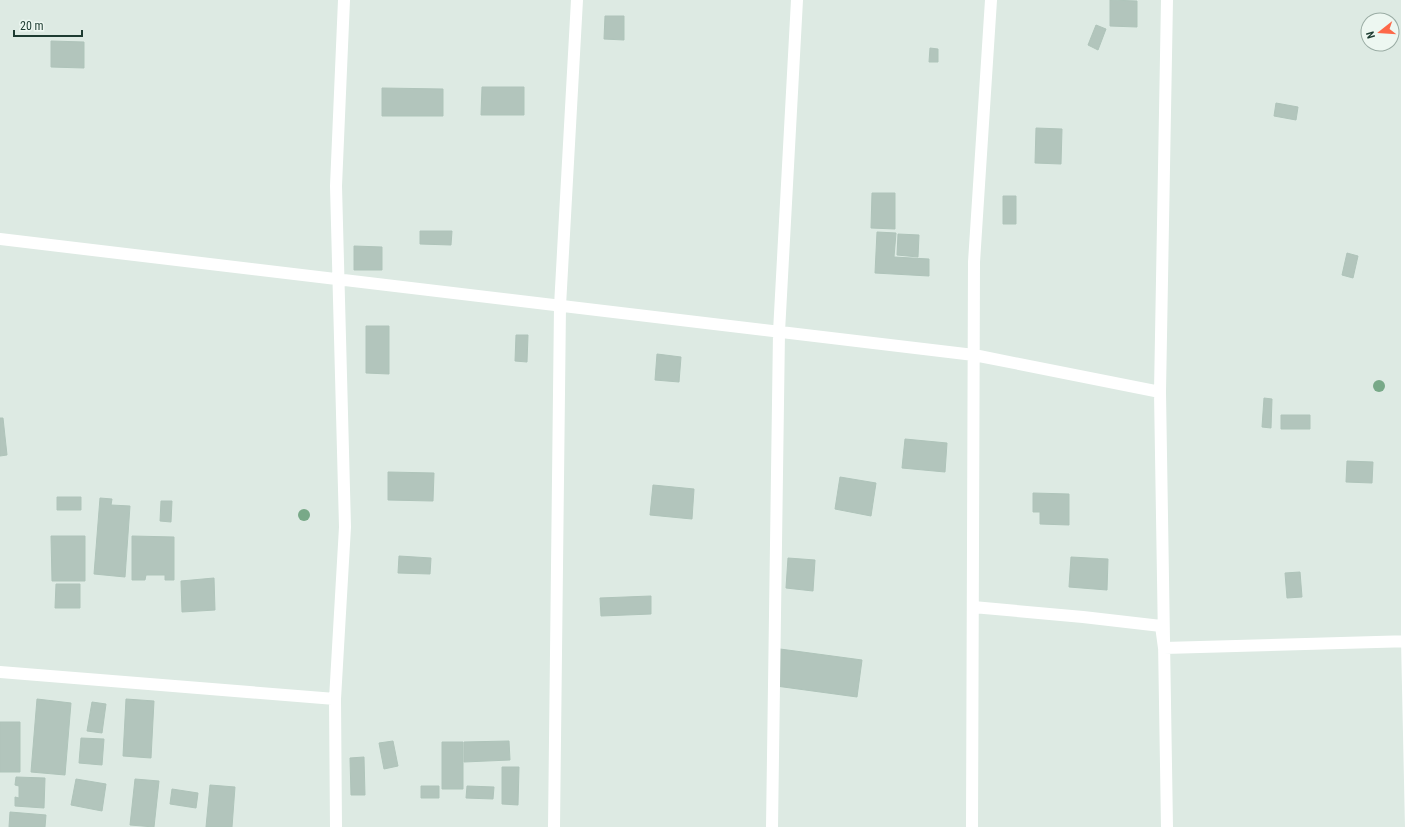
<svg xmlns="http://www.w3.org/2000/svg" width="1412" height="827" viewBox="0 0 1412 827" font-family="'Roboto Condensed',sans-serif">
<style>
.building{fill:#b2c5bc;stroke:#afc4ba}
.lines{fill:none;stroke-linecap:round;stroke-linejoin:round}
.minor{stroke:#fff;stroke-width:12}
.tree{fill:#78a988}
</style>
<rect width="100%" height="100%" fill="#ddeae3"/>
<path class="building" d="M1110 0 1137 1V27L1110 26Z
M605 16H624V40L604 39Z
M1096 25 1106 29 1098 50 1088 45Z
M51 41 84 42V68L51 67Z
M930 48 938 49V62H929Z
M482 87H524V115H481Z
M382 88 443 89V116H382Z
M1276 103 1298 107 1296 120 1274 116Z
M1036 128 1062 129 1061 164 1035 163Z
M872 193H895V229L871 228Z
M1003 196H1016V224H1003Z
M420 231H452L451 245 420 244Z
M877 232 896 233 894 257 929 259V276L875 273Z
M898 234 919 235 918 257 897 255Z
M354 246 382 247V270H354Z
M1347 253 1358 256 1353 278 1342 275Z
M366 326H389V374L366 373Z
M516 335H528L527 362 515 361Z
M657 354 681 357 679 382 655 380Z
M1264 398 1272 399 1271 428 1262 427Z
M1281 415H1310V429H1281Z
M0 418H3L7 455 0 456Z
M905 439 947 443 945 472 902 468Z
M1347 461 1373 462 1372 483 1346 482Z
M388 472 434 473 433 501 388 500Z
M840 477 876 483 871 516 835 509Z
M653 485 694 489 692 519 650 515Z
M1033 493 1069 494V525L1040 524V512H1033Z
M57 497H81V510H57Z
M100 498 112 499 111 505 130 506 125 577 94 574Z
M161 501H172L171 522 160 521Z
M51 536H85V581H52Z
M132 536 174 537V580H165V575H146L145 580H132Z
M399 556 431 558 430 574 398 573Z
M1071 557 1108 559 1107 590 1069 587Z
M788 558 815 560 813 591 786 588Z
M1300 572 1302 597 1287 598 1285 573Z
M214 578 215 610 182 612 181 581Z
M56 584H80V608H55Z
M651 596V614L601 616 600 598Z
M780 649 862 660 857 697 776 686Z
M37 699 71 703 65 775 31 772Z
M126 699 154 701 151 758 123 756Z
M92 702 106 704 102 733 87 731Z
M0 722H20V772H0Z
M81 738 104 739 102 765 79 763Z
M393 741 398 766 384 769 379 743Z
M509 741 510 760 464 762V742Z
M442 742H463V789H442Z
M364 757 365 795H351L350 758Z
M502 767H519L518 805 502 804Z
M16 777 45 778 44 808 15 806V797L19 798V786L15 785Z
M76 779 106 784 102 811 71 805Z
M135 779 159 781 154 827 130 825Z
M210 785 235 787 232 827H206Z
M421 786H439V798H421Z
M467 786 494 787 493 799 466 798Z
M172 789 198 793 196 808 170 804Z
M10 812 46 815 45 827H9Z"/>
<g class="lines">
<path class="minor" d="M1407 0V641L1411 827
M0 239 974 355 1160 392
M973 607 1083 617 1161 626 1164 648 1412 641
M0 672 335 699
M336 827 335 699 345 527 336 186 344 0
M554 827 560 306 577 0
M772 827 779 332 797 0
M972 827 974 262 991 0
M1167 827 1160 392 1167 0"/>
</g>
<g class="tree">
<circle cx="1379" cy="386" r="6"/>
<circle cx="304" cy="515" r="6"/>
</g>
<g transform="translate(1380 32) rotate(253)"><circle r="19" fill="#edf7f1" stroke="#9aaca4"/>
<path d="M0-3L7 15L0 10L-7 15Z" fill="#fd6848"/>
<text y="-6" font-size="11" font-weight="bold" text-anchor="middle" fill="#1d3b31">N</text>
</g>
<path d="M14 30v6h68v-6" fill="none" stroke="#1d3b31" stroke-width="2"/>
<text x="20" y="30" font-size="12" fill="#1d3b31" stroke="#edf7f1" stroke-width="3" paint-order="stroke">20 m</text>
</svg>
